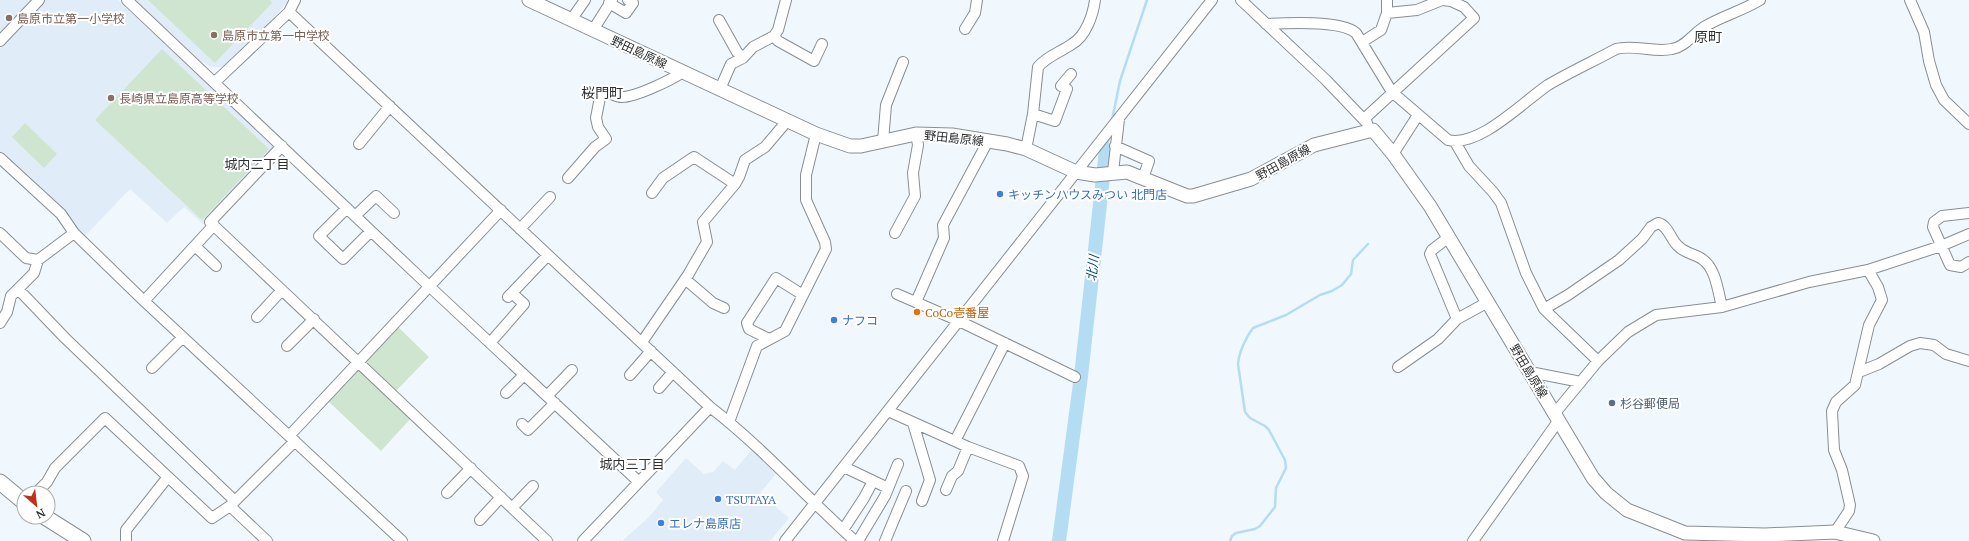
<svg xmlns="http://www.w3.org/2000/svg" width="1969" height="541" viewBox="0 0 1969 541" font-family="'PT Serif','Noto Sans JP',serif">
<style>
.built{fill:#e0ecf7}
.green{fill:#cfe5cf}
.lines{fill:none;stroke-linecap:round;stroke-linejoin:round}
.stream{stroke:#b4dcf2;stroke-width:2.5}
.river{stroke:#b4dcf2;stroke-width:14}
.minor-casing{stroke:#888e93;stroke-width:12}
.major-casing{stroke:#888e93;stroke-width:15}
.highway-casing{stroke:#888e93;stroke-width:17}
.minor{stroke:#fff;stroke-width:10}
.major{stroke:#fff;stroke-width:13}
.highway{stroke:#fff;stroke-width:15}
.education-dot{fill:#8d6e63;stroke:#fff;stroke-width:1.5}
.shop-dot{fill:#3f7fe0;stroke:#fff;stroke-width:1.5}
.food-dot{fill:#e8710a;stroke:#fff;stroke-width:1.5}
.service-dot{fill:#5c6f8a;stroke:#fff;stroke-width:1.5}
.labels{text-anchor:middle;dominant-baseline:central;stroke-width:4;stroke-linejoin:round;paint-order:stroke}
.education-label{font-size:12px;fill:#785e54;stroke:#fff;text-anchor:start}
.street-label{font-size:12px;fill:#2d3032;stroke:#fff}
.shop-label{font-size:12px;fill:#366cbe;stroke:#fff;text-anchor:start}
.food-label{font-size:12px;fill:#c56008;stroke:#fff;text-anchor:start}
.service-label{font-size:12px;fill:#4e5e75;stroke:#fff;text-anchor:start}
.neighbourhood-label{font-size:13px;fill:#2d3032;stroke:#fff}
.water-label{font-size:13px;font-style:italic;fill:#004e6b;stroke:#fff}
.quarter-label{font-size:14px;fill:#2d3032;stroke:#fff}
</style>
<rect width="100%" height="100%" fill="#f1f8fd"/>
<path class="built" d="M0 0H34L0 36Z
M45 0H118L275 148 203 224 184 207 167 223 130 189 84 237 63 209 0 152V48Z
M134 0H288L280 11 231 62 221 67H211L197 59Z
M753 448 777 473 760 493 789 518 770 541H622L648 518 663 500 656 492 686 458 704 474 713 472 723 461 735 470Z"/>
<path class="green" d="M148 0H270L272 3 215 63Z
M162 49 269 149 202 220 95 120Z
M25 123 57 154 44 168 12 137Z
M398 327 429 357 396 391 365 362Z
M360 368 412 417 381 451 328 401Z"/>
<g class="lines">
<path class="stream" d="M1112 120 1120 81 1147 0
M1106 150 1109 137
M1230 541 1232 536 1236 533 1255 529 1260 526 1275 507 1276 488 1286 468 1285 460 1269 430 1265 426 1250 418 1245 412 1238 364C1239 352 1246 337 1253 328L1286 315 1320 295 1332 291 1342 285 1351 274 1353 260 1368 244"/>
<path class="river" d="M1059 541 1081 376 1106 150"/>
<g class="minor-casing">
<path id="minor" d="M127 0 429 286 639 482
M1241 0 1326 80 1367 123
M1910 0 1924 32 1929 61 1936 85 1944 100 1969 124
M609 3 626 13 633 3 628 0
M289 12 710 407C762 447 806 497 855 541
M571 20 585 0
M719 20 737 52 743 58
M1266 24C1286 23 1341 20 1356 33L1392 92 1448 140C1479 148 1524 101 1548 85 1570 72 1594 61 1616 49 1634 44 1654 53 1672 49 1685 47 1693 34 1704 27 1722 16 1742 11 1760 0
M965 29 975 13 977 0
M593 30 612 0
M774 36 778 41 814 61 822 44
M0 41 39 0
M1362 42 1381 30 1387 13V0
M215 82 289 12 295 0
M720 89 731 64 743 58 753 47 774 36 778 30 786 0
M1033 114 1055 121 1067 89 1061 86 1071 74
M1364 119 1474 18 1464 7 1451 1 1442 0 1417 10 1387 13
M883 141 886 105 903 62
M1455 142 1469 166 1493 192 1501 203 1526 273 1544 309 1598 361
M359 144 390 106
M282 146 210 222 547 541
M1115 146 1149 161 1143 178
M1026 149 1033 114 1038 67C1047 56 1061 52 1072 44 1086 36 1093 15 1095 0
M1393 154 1418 115
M0 158 61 214 74 233 144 301 402 541
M1113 172 1119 119
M568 178 595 147 606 139 598 127 596 118 601 92C608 90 614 97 622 97 636 97 671 80 683 72
M652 193 663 178 694 157 735 184
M347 208 319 236 343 259 371 231
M1969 213 1942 216 1934 222 1933 227 1950 265 1961 267 1969 262
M355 216 376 196 394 213
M520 229 550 197
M0 233 26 258 38 260
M895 233 915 196 913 173 918 145 916 134
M1449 237 1432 250 1430 254 1457 319
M195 246 216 266
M685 279 713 303 724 308
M18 289 65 338 235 501
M897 294 959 321 1075 377
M508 297 548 255
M144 301 214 225
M916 302 944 238 943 225 988 141
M1544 309 1568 295 1619 260 1642 239 1651 227 1658 223C1668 225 1671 240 1678 246 1684 253 1695 254 1702 259 1716 268 1718 292 1722 307
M257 317 282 290
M0 323 7 312 11 296 34 273 38 260 74 233
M769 339 749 329 747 323 776 278 803 295
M642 342 688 275 707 242 703 222 735 184 739 177 745 160 765 147 787 121
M490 343 524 304 512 293
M287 346 314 319
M1398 367 1438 339 1457 319 1488 302
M152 368 183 337
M1530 372 1581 382
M1859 372 1879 364 1910 346 1920 343 1934 345 1946 354 1969 361
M630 375 651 351
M659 388 673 372
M506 393 524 375
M547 396 572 370
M888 411 968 447 1019 466 1023 476 1003 541
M1555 413 1598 361 1628 332 1656 315 1722 307 1809 282 1868 270 1941 246 1969 234
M729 422 757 346 785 331 826 249 825 242 806 200V175L816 134
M913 423 930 480 922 501
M522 424 528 430 555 403
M289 436 501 210
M955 441 1005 343
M844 467 888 488
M946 490 952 476 958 471 968 447
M36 493 47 482 55 468 105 418 212 518 230 506 295 441
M447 493 471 468
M230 506 267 541
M512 508 533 486
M480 520 501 497
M843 530 864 498 873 481
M1835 532 1849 511 1850 505 1842 470 1834 450 1832 411 1836 402 1855 385 1869 325 1882 300 1878 287 1868 270
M126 541V530L167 478
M583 541 710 407
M785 541 1212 0
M858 541 885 496 898 464
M885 541 906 491
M1473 541 1559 420"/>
</g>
<g class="major-casing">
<path id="major" d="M529 0 816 134 850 146H861L916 134 952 135 1007 144 1026 149 1076 172 1095 175 1127 172 1187 196H1193L1251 179 1314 145 1373 130 1393 154 1430 206 1593 478 1606 493 1627 510 1685 533 1765 535 1835 532 1873 541"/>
</g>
<g class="highway-casing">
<path id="highway" d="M0 482 24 502
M45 517 83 541"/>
</g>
<use href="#minor" class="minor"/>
<use href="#major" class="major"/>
<use href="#highway" class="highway"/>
</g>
<g class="education-dot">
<circle cx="9" cy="18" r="4"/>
<circle cx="214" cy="35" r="4"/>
<circle cx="111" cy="98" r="4"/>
</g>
<g class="shop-dot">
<circle cx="1000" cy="194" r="4"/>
<circle cx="834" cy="320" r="4"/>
<circle cx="718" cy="499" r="4"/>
<circle cx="661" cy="523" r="4"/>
</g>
<circle class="food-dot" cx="917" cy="312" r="4"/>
<circle class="service-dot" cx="1612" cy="403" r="4"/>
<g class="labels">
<g class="education-label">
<text x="17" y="18">島原市立第一小学校</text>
<text x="222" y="35">島原市立第一中学校</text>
<text x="119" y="98">長崎県立島原高等学校</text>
</g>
<g class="street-label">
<text transform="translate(639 52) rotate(25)">野田島原線</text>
<text transform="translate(954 138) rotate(6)">野田島原線</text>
<text transform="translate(1283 162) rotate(-29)">野田島原線</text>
<text transform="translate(1529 371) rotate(59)">野田島原線</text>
</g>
<g class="shop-label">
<text x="1008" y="194">キッチンハウスみつい 北門店</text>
<text x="842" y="320">ナフコ</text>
<text x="726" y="499">TSUTAYA</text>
<text x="669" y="523">エレナ島原店</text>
</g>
<g class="food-label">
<text x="925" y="312">CoCo壱番屋</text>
</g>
<g class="service-label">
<text x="1620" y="403">杉谷郵便局</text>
</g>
<g class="neighbourhood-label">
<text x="257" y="164">城内二丁目</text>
<text x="632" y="464">城内三丁目</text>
</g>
<g class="water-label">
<text transform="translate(1092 268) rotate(-83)">北川</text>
</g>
<g class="quarter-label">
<text x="1708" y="36">原町</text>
<text x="602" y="92">桜門町</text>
</g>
</g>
<g transform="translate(36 505) rotate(152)"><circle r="19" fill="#ffffff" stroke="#abacad"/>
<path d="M0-3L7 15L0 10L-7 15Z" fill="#be321b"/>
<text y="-6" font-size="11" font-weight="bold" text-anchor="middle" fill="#2d3032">N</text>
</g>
</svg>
